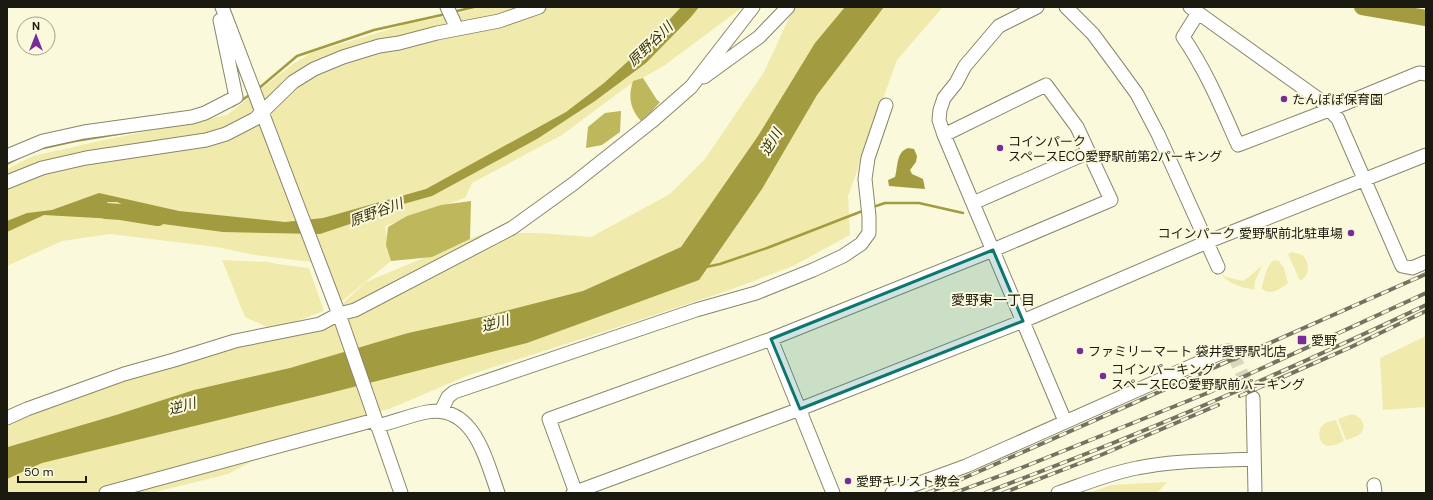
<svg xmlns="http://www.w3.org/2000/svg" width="1433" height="500" viewBox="0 0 1433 500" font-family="'DM Sans','Noto Sans JP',sans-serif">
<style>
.green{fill:#f0ebac}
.forest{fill:#beb75c}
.water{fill:#a39b3f;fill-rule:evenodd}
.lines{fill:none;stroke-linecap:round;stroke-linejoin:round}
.stream{stroke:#a39b3f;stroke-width:2.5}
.river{stroke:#a39b3f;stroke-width:16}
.minor-tunnel{stroke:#d8d7bd;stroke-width:13;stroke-dasharray:13 6;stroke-linecap:butt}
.minor-casing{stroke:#88866c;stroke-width:15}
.minor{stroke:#fff;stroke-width:13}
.rail-casing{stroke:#747361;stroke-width:4}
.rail{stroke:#faf9dc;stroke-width:2.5;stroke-dasharray:8;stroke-linecap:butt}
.marked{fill:#0f766e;fill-opacity:0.2;stroke:#0f766e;stroke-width:3;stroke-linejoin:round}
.poi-dot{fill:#7b2a9b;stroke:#faf9dc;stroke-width:1.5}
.labels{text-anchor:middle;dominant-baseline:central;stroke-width:4;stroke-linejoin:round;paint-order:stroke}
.poi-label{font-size:13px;fill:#1a190f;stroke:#faf9dc;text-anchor:start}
.water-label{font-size:14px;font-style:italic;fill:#36320a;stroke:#faf9dc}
.neighbourhood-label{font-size:14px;fill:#1a190f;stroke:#faf9dc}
</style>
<rect width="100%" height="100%" fill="#faf9dc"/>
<path class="green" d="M479 7H743L665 65 625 88 562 135 472 183 465 198 385 226 391 261 340 303 311 262 255 255 217 247 110 234 62 241 7 266V169L33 156 104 140 227 115 293 64 311 53 407 24 454 15Z
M794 7H943L897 60 848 196 850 235 793 266 727 291 606 331 469 375 389 409 315 428 228 474 151 493H7V410L12 407 87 380 197 349 320 324 366 282 484 233H539L591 237 670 194 705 159 764 72Z
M1292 252 1303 255C1310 264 1310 275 1300 281L1288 254Z
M222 260 268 262 277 264 309 268 324 311 283 326 267 327 245 317Z
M1274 260 1279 261 1284 268 1288 283C1279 289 1272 296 1262 289V286C1265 278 1266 265 1274 260Z
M1262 266 1255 281 1254 290C1242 287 1227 284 1221 273L1226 277 1243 281C1251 277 1255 270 1262 266Z
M1426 336V407L1383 410 1380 358Z
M1352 414C1361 416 1367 425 1361 433 1358 437 1351 438 1346 440L1338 419Z
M1336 420 1344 441C1340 443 1334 446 1329 446 1320 446 1316 433 1322 426 1325 422 1332 421 1336 420Z
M1167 482 1157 493H1089L1111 485Z"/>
<path class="forest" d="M643 78 657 100 660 102 651 112 641 121C630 109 628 97 633 81Z
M621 111 620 132 602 145 586 148 588 127 605 113Z
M471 201 470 239 432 257 391 261 386 245 388 227 407 216 441 205Z"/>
<path class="water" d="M681 7H699L691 17 646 63 595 101 537 139 432 196 389 208 359 221 320 234 223 232 133 220 44 215 7 232V221L27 213 52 210 99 193 179 211 285 222 323 218 426 189 566 112 604 83 647 44ZM107 202H117L136 210 138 217 109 207Z
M845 7H884L817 95 762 189 699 280 527 343 322 395 42 463 7 479V448L8 447 116 415 194 390 290 368 408 333 486 316 583 291 681 247 758 136 815 43Z
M908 148 914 149 917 156 916 162 910 170 912 174 923 179 925 189 889 186 888 180 895 177C898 167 896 152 908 148Z"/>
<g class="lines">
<path class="stream" d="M453 12 474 7
M258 89 297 56 374 30 446 14
M233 106 251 94
M43 148 75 141 142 130
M7 164 20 157
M873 207 885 203H919L963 213
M706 267 720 264 767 248 865 210"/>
<path class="river" d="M1362 7 1426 18
M106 211 121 212 158 218"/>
<path class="minor-tunnel" d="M1233 354 1253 398"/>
<g class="minor-casing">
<path id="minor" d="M222 7 340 317 401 493
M447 7 454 22
M1037 7 999 26 965 66 956 83 944 98 940 110 939 120 944 135 1065 421
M1066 7 1093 34 1116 65 1137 94 1158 134 1218 267
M1190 7 1320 100 1338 119 1402 266 1412 268 1426 262
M1198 13 1183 37C1207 72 1221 107 1238 145L1329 110 1419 73 1426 74
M704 77 759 37 788 7
M7 156 43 141 84 132 192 117 205 113 236 97 220 20
M7 182 42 168 86 158 206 140 226 134 255 119 293 82 314 69 343 57 379 46 399 43 437 33 499 21 539 7
M973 203 1089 152
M771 339 833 493
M1253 398 1255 493
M441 411 448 397 454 392 696 310 756 293 813 270 843 256 861 244 869 233V216L865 179 868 158 886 105
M7 418 27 409 124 374 174 360 235 341 320 324 339 314 355 310 512 228 573 184 651 122 691 87 753 7
M377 426C394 422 411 415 427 412 474 404 486 460 498 493
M1374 485 1375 493
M106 493 375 420
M573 493 800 409 1023 321 1207 242 1426 155
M576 493 549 419 771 339 993 250 1111 200 1077 127 1046 85 944 135
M892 493 966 466 1223 352 1229 351 1233 354
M1058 493C1084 484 1110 473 1137 468 1175 460 1215 461 1254 459"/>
</g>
<use href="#minor" class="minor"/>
<g class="rail-casing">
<path id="rail" d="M1240 396 1351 347 1426 311
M927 493 955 482 1426 274
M954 493 1021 468 1210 392 1426 293
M985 493C1023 478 1061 464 1098 449 1209 405 1318 356 1426 305
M1003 493 1101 455 1218 405"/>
</g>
<use href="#rail" class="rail"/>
</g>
<path class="marked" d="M993 250 1023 321 800 409 771 339Z"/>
<g class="poi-dot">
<circle cx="1284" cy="99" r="4"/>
<circle cx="1000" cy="148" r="4"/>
<circle cx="1351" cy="233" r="4"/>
<rect x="1297" y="335" width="10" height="10" rx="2"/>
<circle cx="1080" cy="351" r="4"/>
<circle cx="1103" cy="376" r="4"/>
<circle cx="848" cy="481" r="4"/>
</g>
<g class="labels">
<g class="poi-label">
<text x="1292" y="99">たんぽぽ保育園</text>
<text x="1008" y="141">コインパーク<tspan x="1008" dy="15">スペースECO愛野駅前第2パーキング</tspan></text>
<text x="1343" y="233" text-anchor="end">コインパーク 愛野駅前北駐車場</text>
<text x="1311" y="340">愛野</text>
<text x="1088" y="351">ファミリーマート 袋井愛野駅北店</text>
<text x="1111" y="369">コインパーキング<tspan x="1111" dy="15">スペースECO愛野駅前パーキング</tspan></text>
<text x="856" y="481">愛野キリスト教会</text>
</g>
<g class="water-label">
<text transform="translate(650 44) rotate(-44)">原野谷川</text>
<text transform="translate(771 142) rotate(-59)">逆川</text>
<text transform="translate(376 212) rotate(-20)">原野谷川</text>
<text transform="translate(495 323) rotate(-15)">逆川</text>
<text transform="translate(182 406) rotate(-15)">逆川</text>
</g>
<g class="neighbourhood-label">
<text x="993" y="300">愛野東一丁目</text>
</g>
</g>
<rect width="1433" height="500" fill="none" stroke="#1a190f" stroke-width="16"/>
<g transform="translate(36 36)"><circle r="19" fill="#faf9dc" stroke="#a09f8a"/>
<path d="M0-3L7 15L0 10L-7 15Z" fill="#7b2a9b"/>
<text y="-6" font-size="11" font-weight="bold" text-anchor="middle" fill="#1a190f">N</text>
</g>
<path d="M18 476v6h68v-6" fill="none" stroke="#1a190f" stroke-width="2"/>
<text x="24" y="476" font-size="12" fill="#1a190f" stroke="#faf9dc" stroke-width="3" paint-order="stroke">50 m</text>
</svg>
